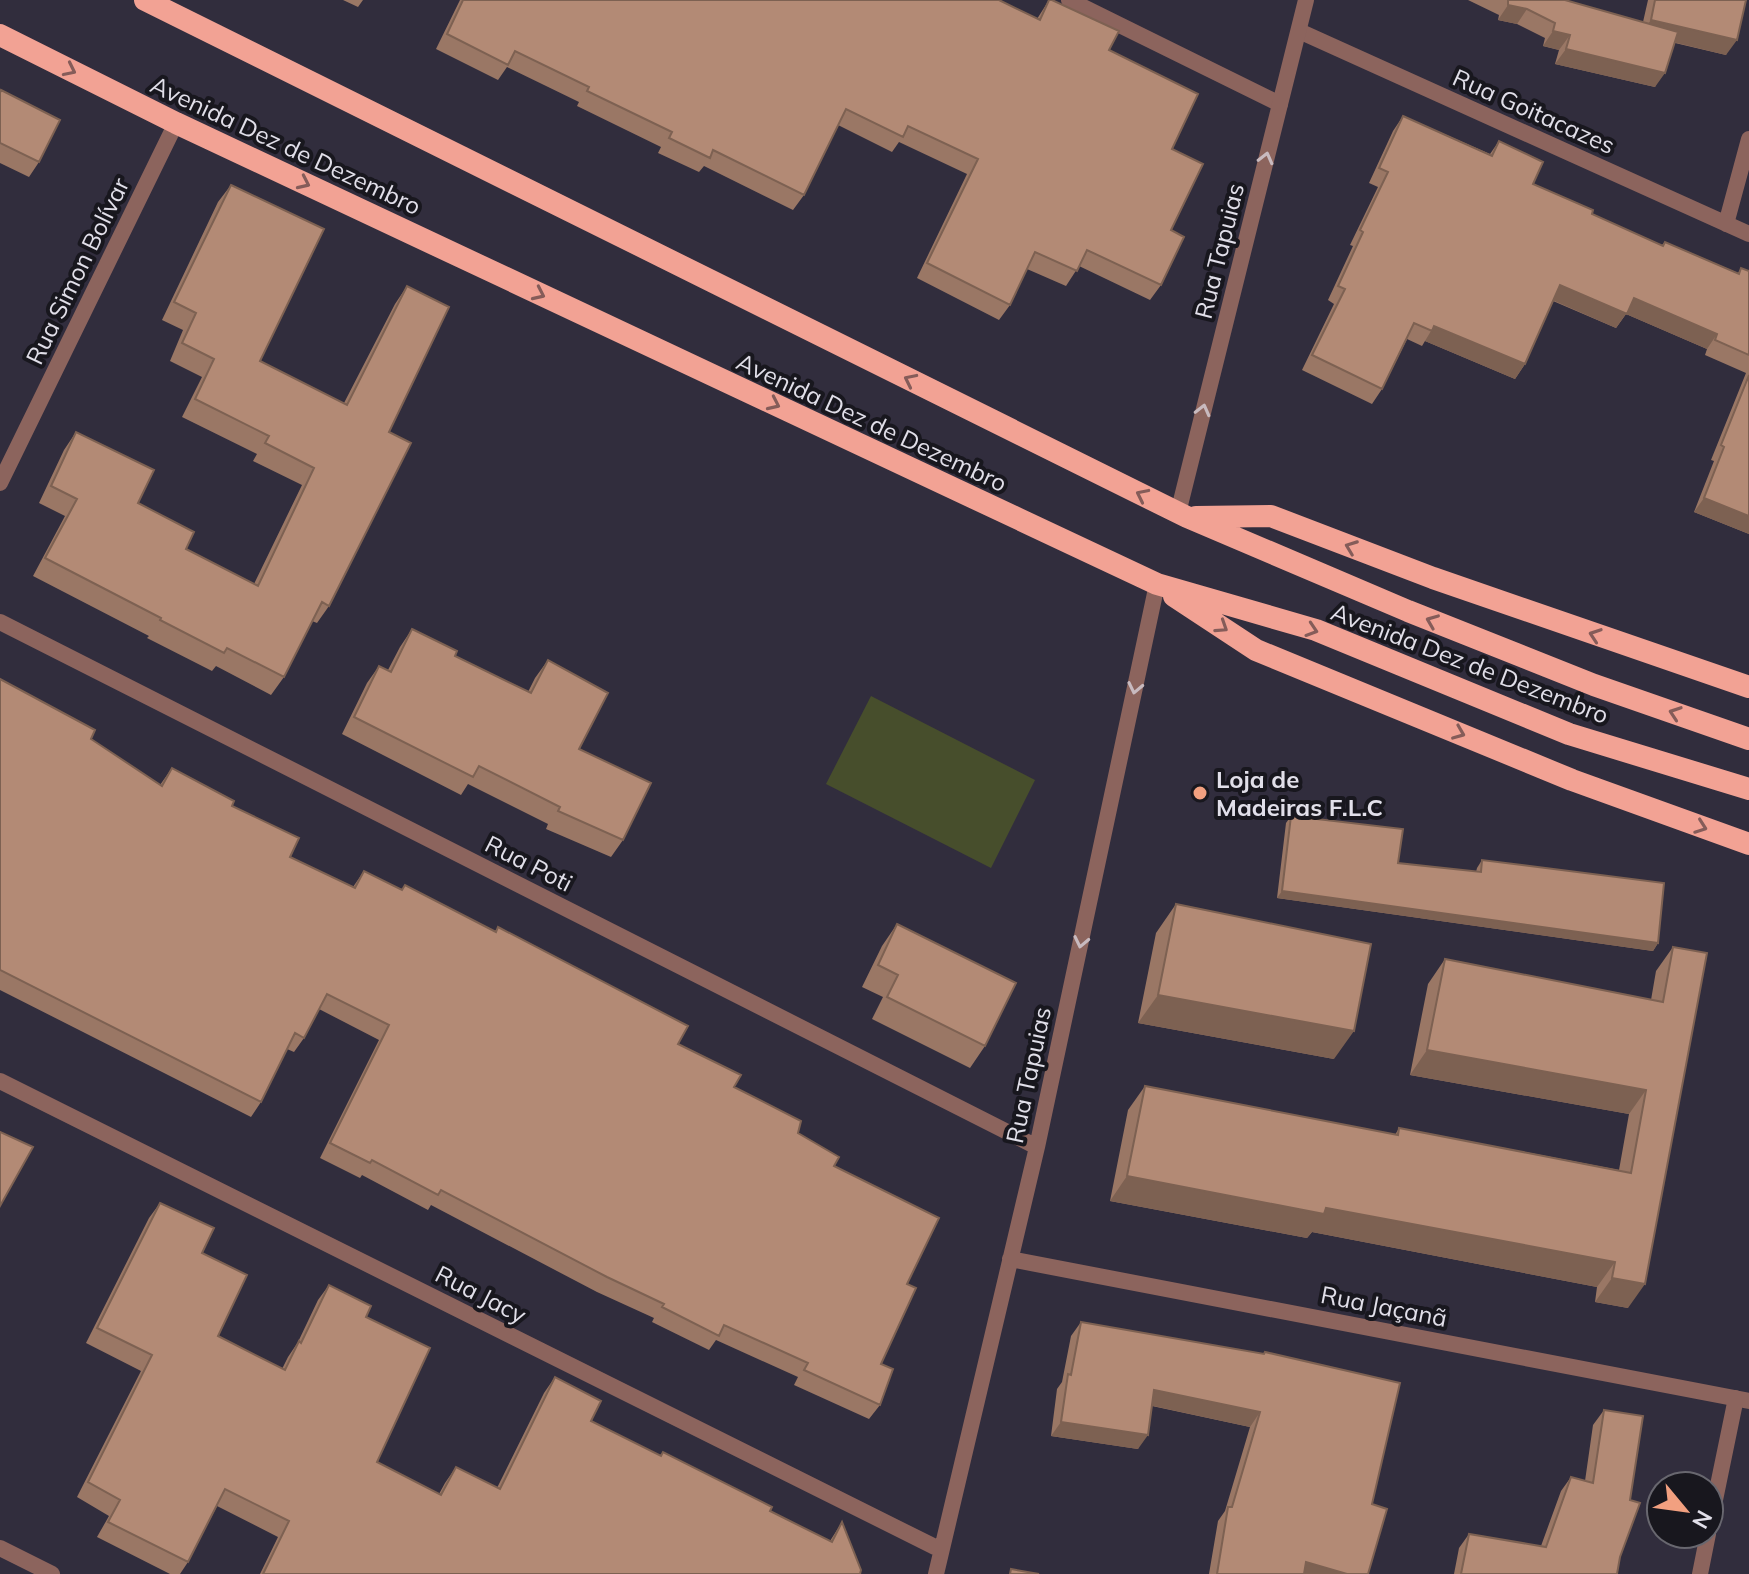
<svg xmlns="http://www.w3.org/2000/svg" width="1749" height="1574" viewBox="0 0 1749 1574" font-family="Mulish,sans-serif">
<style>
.green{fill:#474e2c}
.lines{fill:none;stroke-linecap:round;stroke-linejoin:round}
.minor{stroke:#8c645d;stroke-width:16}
.tertiary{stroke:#8c645d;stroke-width:16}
.trunk{stroke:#f2a294;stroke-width:22}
.wall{fill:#9a7765}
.shaded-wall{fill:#7d6152}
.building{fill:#b38a75;stroke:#7d6152;stroke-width:2}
.oneway{stroke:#855c59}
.oneway2{stroke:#c8babf}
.poi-dot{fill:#f2a080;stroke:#18171e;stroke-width:3}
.labels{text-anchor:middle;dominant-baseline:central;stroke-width:8;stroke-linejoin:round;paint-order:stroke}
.street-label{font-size:24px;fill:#e1dfe9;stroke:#18171e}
.poi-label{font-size:24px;font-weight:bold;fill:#e1dfe9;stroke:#18171e;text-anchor:start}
</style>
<rect width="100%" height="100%" fill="#312d3d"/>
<path class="green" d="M871 696 1035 780 991 868 826 784Z"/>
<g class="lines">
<path class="minor" d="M1069 0 1280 104
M1299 31 1749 234
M1726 224 1749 139
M0 483 176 123
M0 622 1037 1147
M0 1081 941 1550
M1010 1259 1749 1401
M1709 1529 1736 1398
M0 1548 52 1574
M936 1574 1037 1147 1157 584
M1700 1574 1708 1534"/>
<path class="tertiary" d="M1178 513 1306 0"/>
<path class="trunk" d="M145 0 1187 517 1408 611 1594 685 1749 739
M0 35 176 123 1157 584 1316 630 1569 734 1749 789
M1196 517 1271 516 1433 578 1749 687
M1174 596 1256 650 1572 780 1749 844"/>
</g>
<path class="wall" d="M343 0H363L358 7Z
M460 0H999L1037 19 1049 0 1109 50 1172 149 1171 230 1161 285 1150 300 1079 266 1066 286 1027 269 1010 305 999 320 917 278 967 174 899 142 892 152 838 125 804 195 793 210 704 166 699 172 658 153 661 147 577 106 579 102 507 67 498 80 436 49Z
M1468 0H1565L1643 22 1648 0H1746L1726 55 1675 43 1655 87 1555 64 1559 50 1543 46 1545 38 1517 24 1498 20 1499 15Z
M0 92 39 162 29 177 0 163Z
M1403 116 1490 154 1499 141 1533 184 1592 214 1662 245 1665 242 1738 273 1741 268 1749 271V534L1694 512 1714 461 1711 460 1746 373 1705 355 1707 349 1626 314 1616 328 1553 301 1525 364 1515 379 1425 341 1422 346 1407 339 1382 389 1372 404 1302 370 1334 304 1328 300 1353 246 1350 245 1378 187 1369 183 1393 131Z
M231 185 260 361 344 403 395 304 407 286 389 432 329 606 317 623 312 621 284 677 271 695 216 666 212 671 147 638 149 636 33 576 65 516 39 503 64 450 76 432 138 503 186 549 254 584 302 485 253 461 257 454 182 417 202 377 170 361 183 330 162 320 218 202Z
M412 629 455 656 528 692 535 678 548 660 579 749 623 840 611 857 546 829 548 824 468 784 461 795 342 734 367 683 379 666 388 670 400 647Z
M0 679 160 785 172 768 232 806 290 857 353 887 364 871 402 890 405 885 495 932 498 927 678 1044 734 1087 798 1133 834 1166 907 1284 881 1364 880 1405 869 1419 794 1385 798 1377 716 1340 709 1350 652 1322 654 1318 597 1292 431 1205 428 1210 362 1175 360 1178 320 1158 379 1040 319 1009 304 1038 294 1052 287 1049 261 1102 251 1117 0 990Z
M1291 816 1398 863 1476 872 1477 868 1482 860 1658 943 1653 951 1277 898 1286 823Z
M1176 904 1334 1059 1138 1023 1156 933Z
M897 924 985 1046 970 1068 872 1019 883 997 862 987 882 946Z
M1673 947 1628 1308 1595 1302 1597 1287 1312 1232 1307 1238 1110 1201 1128 1110 1145 1086 1395 1135 1399 1128 1619 1170 1629 1114 1410 1075 1428 984 1445 959 1651 1000 1656 971Z
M160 1203 202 1253 218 1336 282 1369 288 1357 298 1342 318 1300 329 1285 366 1317 377 1462 439 1494 445 1483 456 1467 497 1488 544 1393 555 1377 591 1421 661 1456 663 1452 770 1511 830 1541 842 1522 860 1574H260L278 1537 217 1506 188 1562 180 1574H170L97 1537 109 1516 77 1497 141 1371 86 1343 149 1218Z
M1081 1322 1263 1354 1265 1352 1372 1504 1368 1574H1209L1218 1521 1225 1511 1250 1427 1152 1406 1138 1449 1051 1436 1057 1389 1062 1382 1071 1336Z
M1604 1410 1620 1557 1617 1574H1454L1459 1548 1469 1534 1541 1546 1561 1491 1571 1477 1585 1481 1593 1425Z"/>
<path class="shaded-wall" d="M1508 5 1527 9 1517 24 1498 20Z
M1651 20 1737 40 1726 55 1640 34Z
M1553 31 1570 35 1559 50 1543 46Z
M1566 49 1665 73 1655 87 1555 64Z
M1560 285 1634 298 1717 334 1707 349 1626 314 1616 328 1550 299Z
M1434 326 1525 364 1515 379 1425 341Z
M1704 498 1749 516V534L1694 512Z
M1282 891 1658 943 1653 951 1277 898Z
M1158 995 1354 1031 1334 1059 1138 1023Z
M1427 1050 1646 1090 1629 1114 1410 1075Z
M1127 1176 1326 1208 1615 1262 1597 1287 1312 1232 1307 1238 1110 1201Z
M1612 1278 1645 1284 1628 1308 1595 1302Z
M1154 1390 1260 1412 1250 1427 1144 1404Z
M1061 1422 1148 1435 1138 1449 1051 1436Z
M1306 1562 1347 1574H1298Z"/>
<path class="building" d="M463 0H999L1040 20 1049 0H1052L1119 31 1109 50 1198 94 1172 149 1203 164 1171 230 1184 237 1161 285 1087 250 1077 271 1035 252 1010 305 927 263 978 159 908 126 903 137 846 109 804 195 713 150 710 158 669 138 672 132 587 91 589 87 515 51 508 65 447 34Z
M1508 0H1565L1678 32 1665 73 1566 49 1570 35 1553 31 1555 23 1527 9 1508 5Z
M1655 0H1746L1737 40 1651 20Z
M1 90 60 120 39 162 0 143V93Z
M1403 116 1492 156 1499 141 1543 162 1533 184 1593 210 1592 214 1663 246 1665 242 1739 274 1741 268 1749 271V355L1715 340 1717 334 1634 298 1627 314 1560 285 1525 364 1434 326 1432 331 1414 323 1382 389 1312 355 1345 289 1338 286 1363 232 1360 230 1388 172 1379 168Z
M231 185 324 229 260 361 347 405 407 286 449 307 389 432 411 443 329 606 322 602 284 677 227 648 224 653 160 620 161 618 45 558 77 499 51 486 76 432 154 470 138 503 194 532 186 549 258 586 314 468 265 443 269 436 195 399 214 359 182 343 196 313 174 302Z
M1749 375V516L1704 498 1724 447 1721 445Z
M412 629 457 651 455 656 531 693 548 660 608 693 579 749 651 783 623 840 558 811 560 807 479 766 473 777 354 717 379 666 391 672Z
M0 679 95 730 91 739 162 786 172 768 234 801 232 806 299 838 290 857 355 888 364 871 402 890 405 885 496 932 498 927 688 1026 678 1044 741 1075 734 1087 801 1121 798 1133 839 1157 834 1166 939 1218 907 1284 916 1288 881 1364 893 1369 880 1405 804 1370 808 1363 724 1325 719 1336 662 1307 664 1304 607 1277 441 1190 438 1195 372 1160 370 1163 330 1143 389 1025 327 994 304 1038 295 1033 261 1102 0 970Z
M1291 816 1403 829 1398 863 1481 872 1482 860 1664 883 1658 943 1282 891Z
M1176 904 1371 944 1354 1031 1158 995Z
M897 924 1016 983 985 1046 887 997 898 975 878 965Z
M1673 947 1707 953 1645 1284 1612 1278 1615 1262 1326 1208 1324 1214 1127 1176 1145 1086 1398 1135 1399 1128 1631 1173 1646 1090 1427 1050 1445 959 1663 1002Z
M0 1132 33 1147 0 1206Z
M160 1203 214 1228 202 1253 247 1275 218 1336 285 1370 299 1341 301 1343 329 1285 371 1306 366 1317 430 1348 377 1462 441 1495 456 1467 500 1489 555 1377 601 1401 591 1421 661 1456 663 1452 772 1507 770 1511 832 1542 842 1522 861 1570 860 1574H263L289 1521 225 1489 188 1562 108 1522 120 1500 88 1482 152 1355 97 1328Z
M1081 1322 1264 1354 1265 1352 1400 1383 1372 1504 1387 1509 1368 1574H1347L1306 1562 1304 1574H1217L1228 1507H1232L1260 1412 1154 1390 1148 1435 1061 1422 1068 1374 1071 1375Z
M1604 1410 1643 1416 1630 1500 1640 1503 1620 1557 1617 1574H1461L1469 1534 1546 1547 1571 1477 1593 1483Z
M1011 1569 1039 1574H1010Z"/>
<defs><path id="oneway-chevron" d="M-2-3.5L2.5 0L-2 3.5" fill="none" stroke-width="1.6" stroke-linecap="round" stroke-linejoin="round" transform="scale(2)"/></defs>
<g class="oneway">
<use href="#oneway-chevron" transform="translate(70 70) rotate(26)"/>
<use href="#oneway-chevron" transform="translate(304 183) rotate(25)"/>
<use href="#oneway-chevron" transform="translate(539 294) rotate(25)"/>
<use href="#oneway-chevron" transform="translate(910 380) rotate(-154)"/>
<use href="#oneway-chevron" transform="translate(774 404) rotate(25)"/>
<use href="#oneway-chevron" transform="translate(1142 495) rotate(-154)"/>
<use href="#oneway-chevron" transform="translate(1351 547) rotate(-159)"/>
<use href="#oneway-chevron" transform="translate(1432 621) rotate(-158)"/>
<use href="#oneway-chevron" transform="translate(1222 627) rotate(33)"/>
<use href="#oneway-chevron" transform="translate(1312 630) rotate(18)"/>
<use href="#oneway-chevron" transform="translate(1595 635) rotate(-161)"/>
<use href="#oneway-chevron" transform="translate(1675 713) rotate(-161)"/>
<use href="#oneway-chevron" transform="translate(1459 733) rotate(22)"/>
<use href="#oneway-chevron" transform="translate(1701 827) rotate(20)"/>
</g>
<g class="oneway2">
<use href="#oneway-chevron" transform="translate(1266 158) rotate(-76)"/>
<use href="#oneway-chevron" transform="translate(1203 410) rotate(-76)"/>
<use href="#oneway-chevron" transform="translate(1135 688) rotate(102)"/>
<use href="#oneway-chevron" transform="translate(1081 942) rotate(102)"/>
</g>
<circle class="poi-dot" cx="1200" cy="793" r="8"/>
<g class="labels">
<g class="street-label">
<text transform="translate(1534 111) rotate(24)">Rua Goitacazes</text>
<text transform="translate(286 145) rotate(25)">Avenida Dez de Dezembro</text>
<text transform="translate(1219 251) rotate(-76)">Rua Tapuias</text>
<text transform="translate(77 271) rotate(-64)">Rua Simon Bolívar</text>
<text transform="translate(872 422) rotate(25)">Avenida Dez de Dezembro</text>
<text transform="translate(1470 663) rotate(21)">Avenida Dez de Dezembro</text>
<text transform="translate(529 863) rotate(27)">Rua Poti</text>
<text transform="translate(1028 1075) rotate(-78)">Rua Tapuias</text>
<text transform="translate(481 1294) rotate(27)">Rua Jacy</text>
<text transform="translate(1384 1306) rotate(11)">Rua Jaçanã</text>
</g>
<g class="poi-label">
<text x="1216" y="779">Loja de<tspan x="1216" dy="28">Madeiras F.L.C</tspan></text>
</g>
</g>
<g transform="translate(1685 1510) rotate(119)"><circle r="38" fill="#18171e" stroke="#68676f" stroke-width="2"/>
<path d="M0-6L14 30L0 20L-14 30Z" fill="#f2a080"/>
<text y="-12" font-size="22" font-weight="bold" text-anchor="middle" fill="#e1dfe9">N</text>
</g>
</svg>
